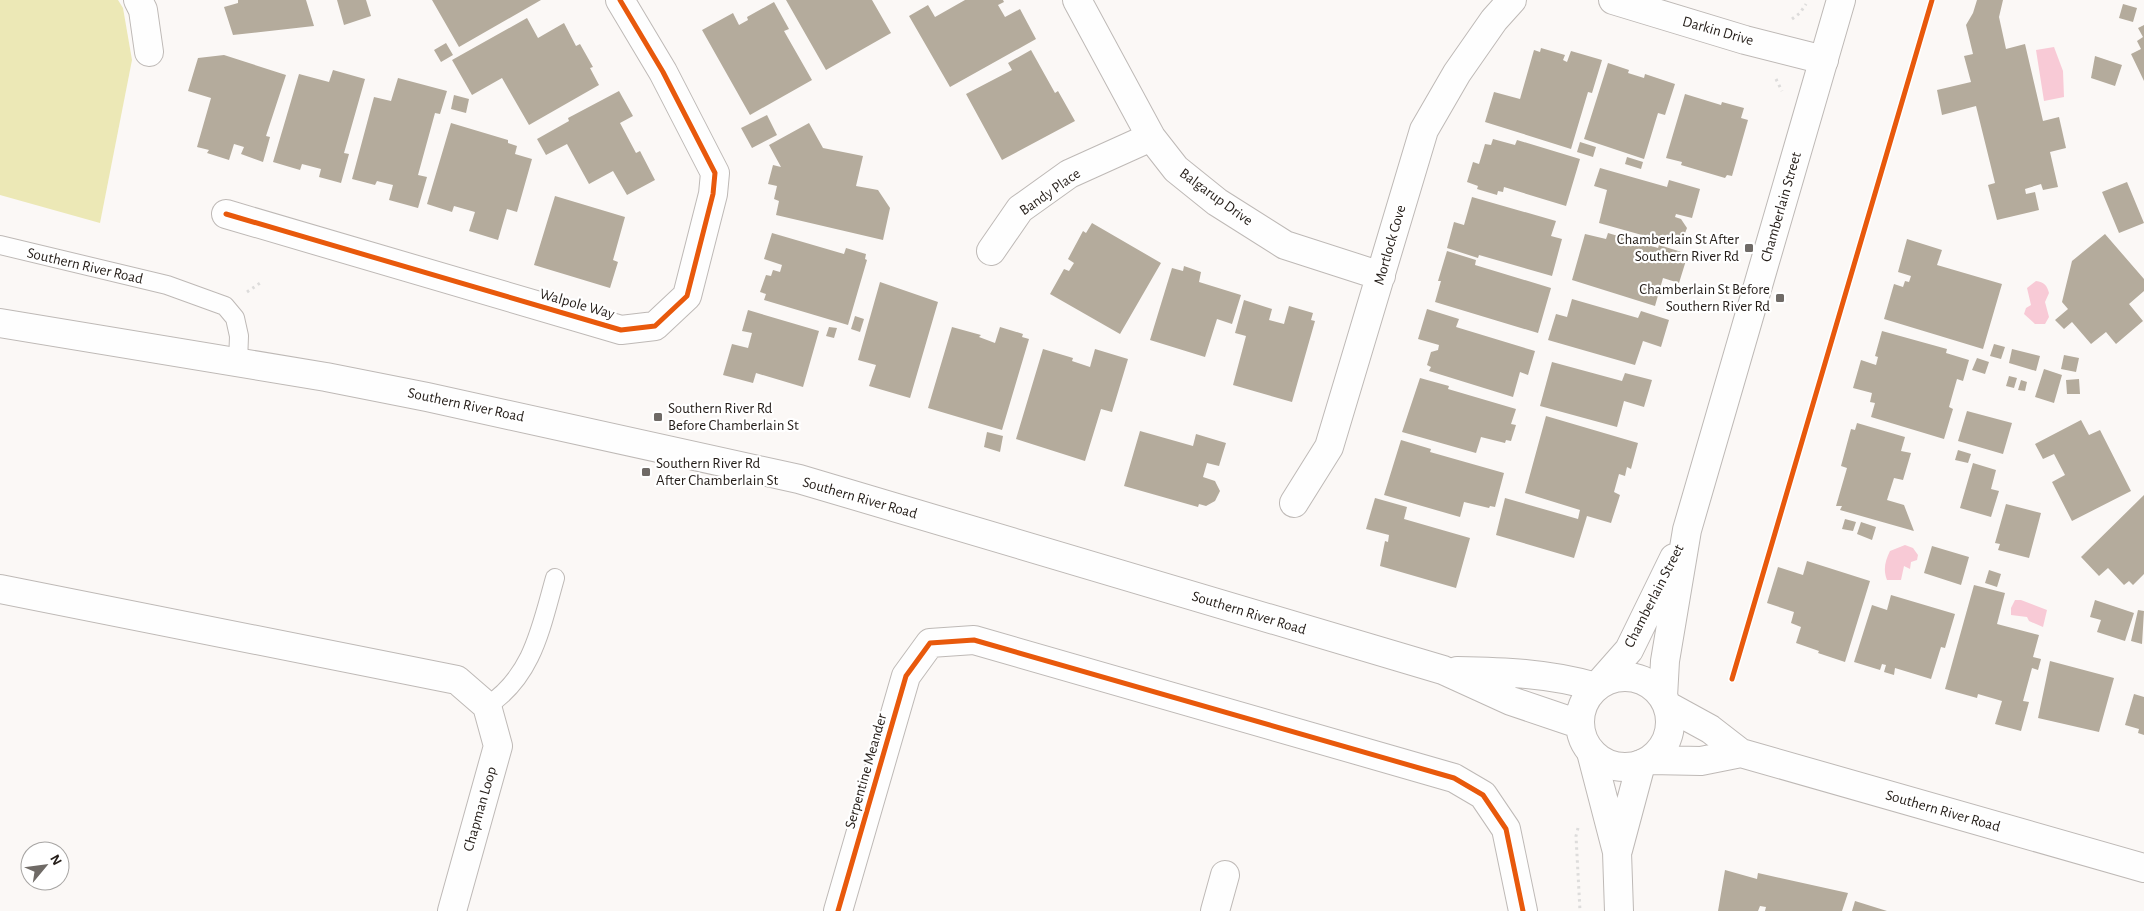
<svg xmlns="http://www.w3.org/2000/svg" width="2144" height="911" viewBox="0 0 2144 911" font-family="'Alegreya Sans',sans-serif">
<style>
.green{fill:#ece8b6}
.water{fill:#f8cad6}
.building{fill:#b4ab9c}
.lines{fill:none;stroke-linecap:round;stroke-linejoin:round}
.service-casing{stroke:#beb9b6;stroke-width:20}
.minor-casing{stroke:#beb9b6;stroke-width:30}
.secondary-casing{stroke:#beb9b6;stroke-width:30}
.primary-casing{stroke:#beb9b6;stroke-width:30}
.path{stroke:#dddcdb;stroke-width:3;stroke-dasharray:2.5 4;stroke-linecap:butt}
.service{stroke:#fefefe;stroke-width:18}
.minor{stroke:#fefefe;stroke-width:28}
.secondary{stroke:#fefefe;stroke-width:28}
.primary{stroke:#fefefe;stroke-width:28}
.cycleway-casing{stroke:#fff;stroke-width:8}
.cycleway{stroke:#e8590c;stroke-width:5}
.poi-dot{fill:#6f6a66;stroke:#fff;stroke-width:2}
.labels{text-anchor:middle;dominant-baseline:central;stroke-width:4.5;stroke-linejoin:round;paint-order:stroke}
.street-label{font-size:15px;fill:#241d18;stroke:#fff}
.poi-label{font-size:15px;fill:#241d18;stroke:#fff;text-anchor:end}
</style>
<rect width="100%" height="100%" fill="#fbf8f6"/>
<path class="green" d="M0 0H118L123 8 132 60 100 223 0 195Z"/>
<path class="water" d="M2054 47 2063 71 2064 97 2044 101 2036 50Z
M2036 281C2044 282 2047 285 2049 293L2045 302 2049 317 2045 324H2035L2024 314 2026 308 2031 305 2027 288Z
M1905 545 1913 548 1918 555 1917 560 1911 562 1910 569 1904 566 1901 580H1887C1883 570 1885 561 1890 551Z
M2015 600H2021L2047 610 2043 627 2029 621 2027 617 2011 615V608Z"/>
<path class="building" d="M238 0H306L314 26 233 35 224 7 238 3Z
M337 0H366L371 16 344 25Z
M432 0H541L459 47Z
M786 0H872L891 33 826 70Z
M965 0H1003L1004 2 998 5 1005 17 1020 9 1036 39 950 87 909 16 928 5 935 17Z
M1977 0H2003L1999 17 2006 49 2025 44 2043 121 2059 117 2066 148 2050 152 2058 187 2043 190 2041 184 2025 189 2026 194 2035 192 2039 210 1997 220 1988 185 1995 183 1976 106 1942 115 1937 90 1971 82 1964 56 1973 54 1966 25 1973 13Z
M774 2 789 29 784 31 812 80 750 115 702 30 733 13 739 25 748 20 747 17Z
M2123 4 2137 8 2133 22 2119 18Z
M527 18 538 38 564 23 576 46 580 44 593 67 590 68 599 85 529 125 502 78 472 95 452 60Z
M2144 25V81L2131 54 2141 49 2137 41 2143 37 2138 28Z
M446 43 453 55 441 62 434 50Z
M1541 48 1565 55 1563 60 1567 62 1571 51 1602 60 1592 93 1588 92 1571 149 1485 122 1494 92 1520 99 1534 50 1540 52Z
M1031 50 1055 93 1058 91 1075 121 1002 160 966 94 1012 70 1008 63Z
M224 55 286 75 266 136 270 137 263 162 241 154 244 147 234 144 229 160 207 153 209 150 197 147 211 98 188 91 198 58Z
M2095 56 2122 65 2115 86 2091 78Z
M1608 63 1629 70 1628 73 1644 78 1645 74 1675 84 1665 115 1658 113 1644 159 1584 139Z
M333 70 365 79 344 153 349 154 341 183 319 177 321 169 302 164 300 170 273 162 299 74 329 82Z
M398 78 447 91 440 114 435 113 418 175 427 177 418 208 389 200 393 185 377 181 375 185 352 179 374 97 391 101Z
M619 91 633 116 620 123 636 153 640 151 655 180 627 195 613 171 589 184 567 144 546 155 537 139 569 121 568 118Z
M1685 94 1721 105 1722 102 1744 108 1741 118 1748 120 1732 176 1727 175 1725 178 1681 165 1682 162 1666 158Z
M454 95 469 99 466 113 451 109Z
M767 115 777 135 752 148 741 128Z
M451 123 508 140V143L517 146 515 154 532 159 517 212 507 209 498 240 469 231 475 212 454 206 452 212 427 204Z
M809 123 823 148 863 156 856 186 878 190 890 208 883 240 776 215 779 201 774 199 777 186 768 184 773 165 781 167 769 145Z
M1493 139 1515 145 1517 140 1580 159 1566 206 1504 187 1503 192 1498 191 1497 195 1477 189 1478 186 1467 182 1473 162 1479 164 1485 144 1491 145Z
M1580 142 1596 147 1593 157 1577 152Z
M1627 157 1643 162 1641 169 1625 164Z
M1600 168 1667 187 1669 180 1700 189 1692 218 1676 214 1675 217 1681 219 1687 228 1683 238 1674 244 1599 223 1607 190 1594 186Z
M2127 182 2144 223 2119 233 2102 192Z
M555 196 625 217 613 260 618 262 610 288 534 265Z
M1472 197 1556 221 1551 236 1562 239 1552 276 1479 255 1478 258 1447 248 1454 222 1464 225Z
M1092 223 1161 263 1120 334 1050 294 1064 269 1069 271 1074 263 1068 259 1083 231 1086 233Z
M772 233 844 254 846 248 866 254 865 259 867 260 848 325 764 300 766 294 760 292 766 275 771 276 773 270 780 272 782 265 764 259Z
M1608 233 1658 248 1659 245 1688 254 1679 283 1663 278 1655 306 1572 280 1585 234 1606 239Z
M2105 234 2144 279V291L2129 304 2143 321 2116 344 2106 332 2091 344 2072 322 2064 329 2055 320 2068 309 2062 302 2072 261Z
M1907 239 1942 250 1937 265 2002 284 1983 349 1884 319 1894 284 1903 287 1905 281 1909 282 1911 276 1898 272Z
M1447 251 1476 260 1475 265 1551 288 1538 333 1435 302 1441 281H1438Z
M1184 266 1201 272 1199 282 1241 295 1232 324 1217 319 1205 357 1150 340 1172 268 1183 271Z
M880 282 938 302 910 398 869 386 876 365 858 360Z
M1572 299 1638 318 1641 311 1669 320 1661 347 1643 341 1635 365 1548 340 1556 314 1567 317Z
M1244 300 1272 309 1269 320 1284 324 1289 306 1313 313 1311 320 1315 321 1292 402 1233 385 1246 336 1235 333Z
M1427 309 1459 319 1456 327 1535 351 1528 375 1520 372 1513 397 1429 371 1431 367 1427 365 1431 352 1438 350 1439 345 1418 339Z
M748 310 819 331 803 387 756 373 753 383 723 375 732 344 748 348 752 333 742 331Z
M855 316 864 319 860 332 851 329Z
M829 327 837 328 834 338 826 336Z
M952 327 981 335 979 337 995 343 1000 327 1023 334 1022 337 1029 339 1002 430 928 408Z
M1882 331 1947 349 1946 353 1969 360 1963 381 1957 379 1949 407 1953 409 1944 439 1871 417 1875 403 1870 402 1872 393 1853 388 1861 360 1876 365 1878 357 1875 356Z
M1994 344 2005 347 2001 359 1990 356Z
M1043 349 1073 358 1072 361 1090 367 1095 349 1128 359 1112 412 1101 409 1085 461 1016 439Z
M2012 349 2040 356 2036 371 2009 363Z
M2064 355 2079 358 2076 372 2061 369Z
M1977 358 1989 362 1985 374 1972 370Z
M1552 362 1622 381 1625 373 1652 380 1644 407 1624 401 1617 427 1540 406Z
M2044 369 2062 375 2054 403 2035 397Z
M2009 376 2017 378 2014 388 2006 386Z
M1420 378 1449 386 1448 389 1516 409 1511 424 1516 425 1511 441 1506 440 1505 443 1481 437 1476 453 1402 432Z
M2079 379 2080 394H2067L2066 380Z
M2021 380 2027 382 2025 391 2018 390Z
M1967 411 2012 423 2003 454 1958 441Z
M1546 416 1638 443 1631 469 1627 467 1625 476 1619 474 1614 492 1620 495 1611 523 1587 516 1574 558 1496 535 1505 498 1578 519 1580 510 1525 493Z
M2081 420 2089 435 2100 430 2131 491 2072 521 2052 482 2065 475 2054 454 2043 459 2035 444Z
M1857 423 1905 437 1901 451 1911 453 1903 480 1894 478 1887 500 1904 505 1914 531 1840 510 1842 506H1836L1847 468 1841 466 1851 429 1855 430Z
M1140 431 1193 446 1196 434 1226 443 1219 466 1207 463 1203 477 1215 481 1220 491 1215 501 1206 506 1199 504 1198 507 1124 486Z
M987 432 1003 436 1000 452 984 447Z
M1401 440 1431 449 1430 452 1504 473 1495 507 1490 506 1489 508 1464 502 1460 517 1384 495Z
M1958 450 1971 454 1968 463 1955 460Z
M1973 463 1996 470 1991 489 1999 491 1991 517 1960 508Z
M2144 495V574L2133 585 2129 581 2124 585 2108 568 2099 576 2081 557Z
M1375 498 1407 507 1404 519 1470 538 1456 588 1380 566 1385 541 1388 542 1389 535 1366 529Z
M2006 504 2041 513 2029 558 1998 550 2000 544 1995 543Z
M1845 519 1856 522 1853 531 1842 529Z
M1861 522 1876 527 1872 540 1857 534Z
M1932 546 1969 557 1961 585 1924 573Z
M1807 561 1870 581 1845 662 1818 653 1819 651 1796 643 1801 627 1791 623 1794 612 1767 603 1778 567 1803 575Z
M1989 570 2001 574 1997 587 1985 583Z
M1974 585 2005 593 1997 624 2039 635 2033 657 2041 659 2038 670 2032 668 2023 701 2029 702 2021 731 1995 724 2002 701 1978 694 1977 698 1945 689Z
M1891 595 1955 614 1945 648 1941 647 1931 679 1895 668 1894 675 1884 672 1886 665 1882 664 1880 670 1854 662 1872 605 1887 610Z
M2095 600 2134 613 2125 641 2097 632 2101 620 2090 617Z
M2138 610 2144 611 2142 644 2131 641Z
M2050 661 2114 678 2099 732 2038 718Z
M2134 694 2144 697V735L2138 733 2139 729 2125 725Z
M1725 870 1757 879 1758 873 1848 893 1842 911H1765L1766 907 1760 906 1758 911H1718Z
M1855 901 1887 911H1852Z"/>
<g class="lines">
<g class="service-casing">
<path id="service" d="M0 245 167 285 225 306 235 318 239 336 238 363
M487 706C533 676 541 627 555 578"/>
</g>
<g class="minor-casing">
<path id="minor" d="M138 0 143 10 149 52
M1077 0 1151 137 1176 169 1217 202 1285 245 1381 276
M1613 0 1745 40 1824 60
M226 214 621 330 655 326 687 296 713 194 715 173 663 72 620 0
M991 251 1020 209 1069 174 1151 137
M1294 503 1329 447 1424 130 1457 73 1494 20 1512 0
M0 589 457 680 487 706 498 746 452 911
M838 911 906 676 930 643 974 640 1454 778 1483 795 1506 829 1523 911
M1215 911 1225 875"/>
</g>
<g class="secondary-casing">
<path id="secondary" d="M1599 684 1629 650 1674 558
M1663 697 1665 661 1687 530 1841 0
M1591 752 1617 852 1619 911
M1618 850 1641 764"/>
</g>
<g class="primary-casing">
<path id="primary" d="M0 323 326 377 427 397 799 479 1443 670 1511 701 1579 724
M1457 671C1504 672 1550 673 1596 687
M1580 722a45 45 0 1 1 90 0a45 45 0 1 1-90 0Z
M1668 706 1710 729 1741 753 2144 868
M1650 760 1701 761 1741 753"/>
</g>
<path class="path" d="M1792 19 1800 13 1806 4
M1776 79 1782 91
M247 292 263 281
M1578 828 1576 836 1580 911"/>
<use href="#service" class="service"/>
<use href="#minor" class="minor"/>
<use href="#secondary" class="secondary"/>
<use href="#primary" class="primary"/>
<g class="cycleway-casing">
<path id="cycleway" d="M226 214 621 330 655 326 687 296 713 194 715 173 663 72 620 0
M1732 679 1932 0
M838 911 906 676 930 643 974 640 1454 778 1483 795 1506 829 1523 911"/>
</g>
<use href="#cycleway" class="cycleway"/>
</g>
<g class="poi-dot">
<rect x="1744" y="243" width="10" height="10" rx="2.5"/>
<rect x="1775" y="293" width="10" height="10" rx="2.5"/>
<rect x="653" y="412" width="10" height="10" rx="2.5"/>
<rect x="641" y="467" width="10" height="10" rx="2.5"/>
</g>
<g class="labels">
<g class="street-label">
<text transform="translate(1718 31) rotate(16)">Darkin Drive</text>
<text transform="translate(1050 192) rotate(-35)">Bandy Place</text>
<text transform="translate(1216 197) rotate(36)">Balgarup Drive</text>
<text transform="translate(1781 207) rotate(-74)">Chamberlain Street</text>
<text transform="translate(1390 245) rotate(-74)">Mortlock Cove</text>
<text transform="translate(85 266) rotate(13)">Southern River Road</text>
<text transform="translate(577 304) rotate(16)">Walpole Way</text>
<text transform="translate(466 405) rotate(12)">Southern River Road</text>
<text transform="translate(860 498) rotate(16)">Southern River Road</text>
<text transform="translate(1654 596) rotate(-63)">Chamberlain Street</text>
<text transform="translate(1249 613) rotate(17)">Southern River Road</text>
<text transform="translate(866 771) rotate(-74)">Serpentine Meander</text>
<text transform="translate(480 809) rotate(-74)">Chapman Loop</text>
<text transform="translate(1943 811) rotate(16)">Southern River Road</text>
</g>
<g class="poi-label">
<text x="1739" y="239">Chamberlain St After<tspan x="1739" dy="17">Southern River Rd</tspan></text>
<text x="1770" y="289">Chamberlain St Before<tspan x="1770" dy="17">Southern River Rd</tspan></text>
<text x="668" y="408" text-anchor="start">Southern River Rd<tspan x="668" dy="17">Before Chamberlain St</tspan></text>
<text x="656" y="463" text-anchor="start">Southern River Rd<tspan x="656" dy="17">After Chamberlain St</tspan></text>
</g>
</g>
<g transform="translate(45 866) rotate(61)"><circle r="24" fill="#ffffff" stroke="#a7a5a3"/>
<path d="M0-4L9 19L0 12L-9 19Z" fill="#6f6a66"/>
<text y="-8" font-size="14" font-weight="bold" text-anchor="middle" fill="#241d18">N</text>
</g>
</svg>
